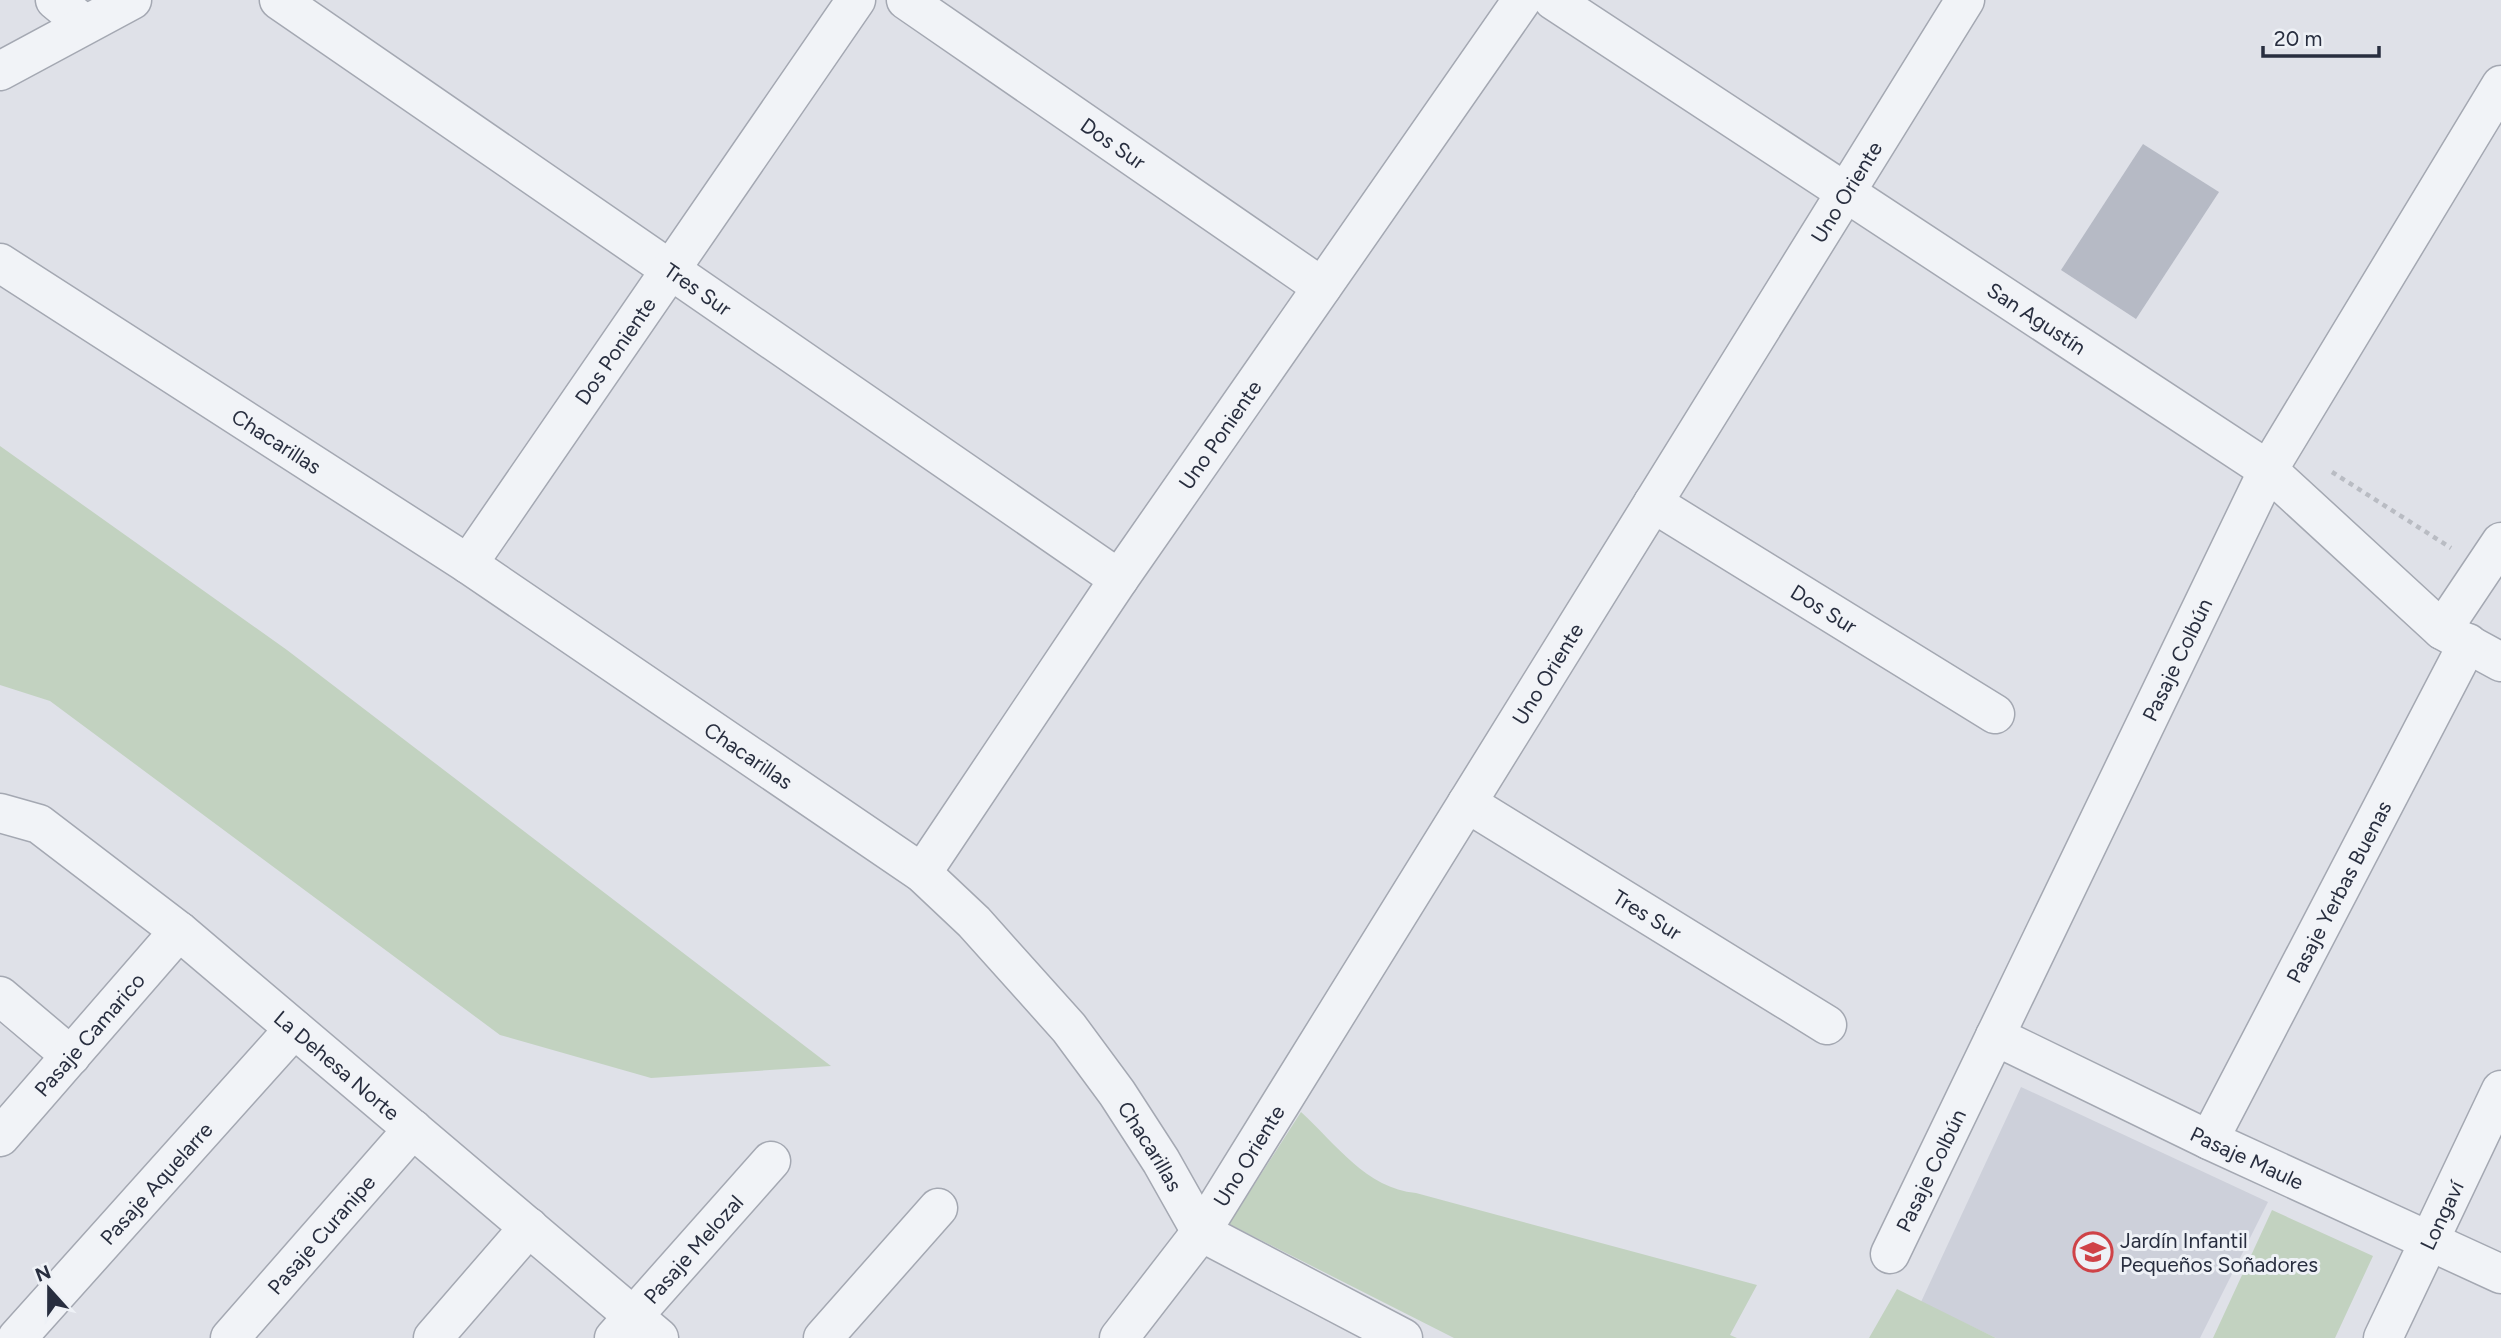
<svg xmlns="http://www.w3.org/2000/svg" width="2501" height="1338" viewBox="0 0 2501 1338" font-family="Figtree,sans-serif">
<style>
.built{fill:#cdd0da}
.green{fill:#c2d2c0}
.building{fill:#b6bac5}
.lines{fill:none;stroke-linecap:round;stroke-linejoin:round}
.minor-casing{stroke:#a4a8b2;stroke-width:41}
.path{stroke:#b9bcc3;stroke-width:4.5;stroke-dasharray:5 5;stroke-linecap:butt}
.minor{stroke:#f1f3f7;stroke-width:38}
.labels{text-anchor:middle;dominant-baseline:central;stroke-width:6;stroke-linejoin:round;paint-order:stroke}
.street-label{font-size:21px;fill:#282e3f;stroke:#eef1f6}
.poi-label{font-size:21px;fill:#282e3f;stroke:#eef1f6;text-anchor:start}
</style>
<rect width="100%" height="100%" fill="#dfe1e8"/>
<path class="built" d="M2021 1087 2268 1202 2200 1338H1996L1921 1302Z"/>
<path class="green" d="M0 446 287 650 831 1066 651 1078 500 1035 50 701 0 685Z
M1301 1112C1337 1145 1366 1188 1416 1193L1757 1285 1730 1335 1737 1338H1454L1229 1224Z
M2272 1210 2373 1256 2335 1338H2213Z
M1897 1289 1996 1338H1869Z"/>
<path class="building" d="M2143 144 2219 192 2136 319 2061 270Z"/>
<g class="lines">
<g class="minor-casing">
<g id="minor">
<path d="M55 0 84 24"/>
<path id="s1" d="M279 0 1119 579"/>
<path id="s2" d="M906 0 1322 287"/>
<path id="s3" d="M1553 0 2268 470 2442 630 2501 662"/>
<path d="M0 71 132 0"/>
<path id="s4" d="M0 263 468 564 922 873 974 922 1069 1028 1117 1093 1161 1161 1201 1232 1403 1338"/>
<path id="s5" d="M1653 503 1995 714"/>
<path id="s6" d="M468 564 856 0"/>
<path d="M2442 630 2501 542"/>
<path id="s7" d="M1467 803 1827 1025"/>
<path id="s8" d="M0 813 39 824 179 931 659 1338"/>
<path id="s9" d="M922 873 1119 579 1522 0"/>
<path d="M0 996 71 1056"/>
<path id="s10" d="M1995 1036 2209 1140 2501 1274"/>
<path id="s11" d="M0 1137 179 931"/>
<path id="s12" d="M2209 1140 2468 643"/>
<path id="s13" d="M1890 1254 2268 470 2501 85"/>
<path id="s14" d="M17 1338 294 1029"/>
<path id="s15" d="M230 1338 413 1129"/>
<path d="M433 1338 529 1227"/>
<path id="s16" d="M614 1338 771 1161"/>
<path d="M823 1338 938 1208"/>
<path id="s17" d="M1119 1338 1201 1232 1965 0"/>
<path id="s18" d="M2383 1338 2501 1090"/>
</g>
</g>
<path class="path" d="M2332 472 2451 548"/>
<use href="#minor" class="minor"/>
</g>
<defs>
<g id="school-ring" transform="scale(2.0125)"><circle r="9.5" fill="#eef1f6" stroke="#cf4247" stroke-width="1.5"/><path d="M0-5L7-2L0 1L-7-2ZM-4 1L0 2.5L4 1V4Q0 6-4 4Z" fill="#cf4247"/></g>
</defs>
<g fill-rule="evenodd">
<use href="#school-ring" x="2093" y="1252"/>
</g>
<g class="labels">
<g class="street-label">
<text stroke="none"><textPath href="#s2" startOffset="252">Dos Sur</textPath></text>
<text stroke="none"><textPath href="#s17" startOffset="1358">Uno Oriente</textPath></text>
<text stroke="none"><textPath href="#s1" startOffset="509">Tres Sur</textPath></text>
<text stroke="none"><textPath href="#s3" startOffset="579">San Agustín</textPath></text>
<text stroke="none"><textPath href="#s6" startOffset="259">Dos Poniente</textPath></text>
<text stroke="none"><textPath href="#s9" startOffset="530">Uno Poniente</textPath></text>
<text stroke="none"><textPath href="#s4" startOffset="329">Chacarillas</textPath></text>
<text stroke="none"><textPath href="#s5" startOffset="201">Dos Sur</textPath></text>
<text stroke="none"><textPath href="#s13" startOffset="660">Pasaje Colbún</textPath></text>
<text stroke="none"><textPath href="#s17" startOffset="791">Uno Oriente</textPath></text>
<text stroke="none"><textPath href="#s4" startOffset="896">Chacarillas</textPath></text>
<text stroke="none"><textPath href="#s12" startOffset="280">Pasaje Yerbas Buenas</textPath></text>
<text stroke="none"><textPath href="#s7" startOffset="212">Tres Sur</textPath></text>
<text stroke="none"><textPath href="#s11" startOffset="136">Pasaje Camarico</textPath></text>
<text stroke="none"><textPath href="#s8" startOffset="424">La Dehesa Norte</textPath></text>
<text stroke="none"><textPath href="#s4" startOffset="1463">Chacarillas</textPath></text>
<text stroke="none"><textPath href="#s17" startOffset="224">Uno Oriente</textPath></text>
<text stroke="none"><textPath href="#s10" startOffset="280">Pasaje Maule</textPath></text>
<text stroke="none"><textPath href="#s13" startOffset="93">Pasaje Colbún</textPath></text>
<text stroke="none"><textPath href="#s14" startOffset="208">Pasaje Aquelarre</textPath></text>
<text stroke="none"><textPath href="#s18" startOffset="136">Longaví</textPath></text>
<text stroke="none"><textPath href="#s15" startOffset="138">Pasaje Curanipe</textPath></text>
<text stroke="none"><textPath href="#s16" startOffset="119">Pasaje Melozal</textPath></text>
</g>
<g class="poi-label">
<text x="2120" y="1240">Jardín Infantil<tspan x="2120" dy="24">Pequeños Soñadores</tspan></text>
</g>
</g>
<g transform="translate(49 1289) rotate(339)" stroke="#eef1f6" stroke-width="5" paint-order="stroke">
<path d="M0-5L12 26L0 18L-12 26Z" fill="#282e3f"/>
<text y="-10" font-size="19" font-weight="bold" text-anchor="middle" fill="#282e3f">N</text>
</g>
<path d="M2263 46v10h116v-10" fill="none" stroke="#282e3f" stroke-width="3.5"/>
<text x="2274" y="46" font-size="21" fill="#282e3f" stroke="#eef1f6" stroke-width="5" paint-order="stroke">20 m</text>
</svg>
